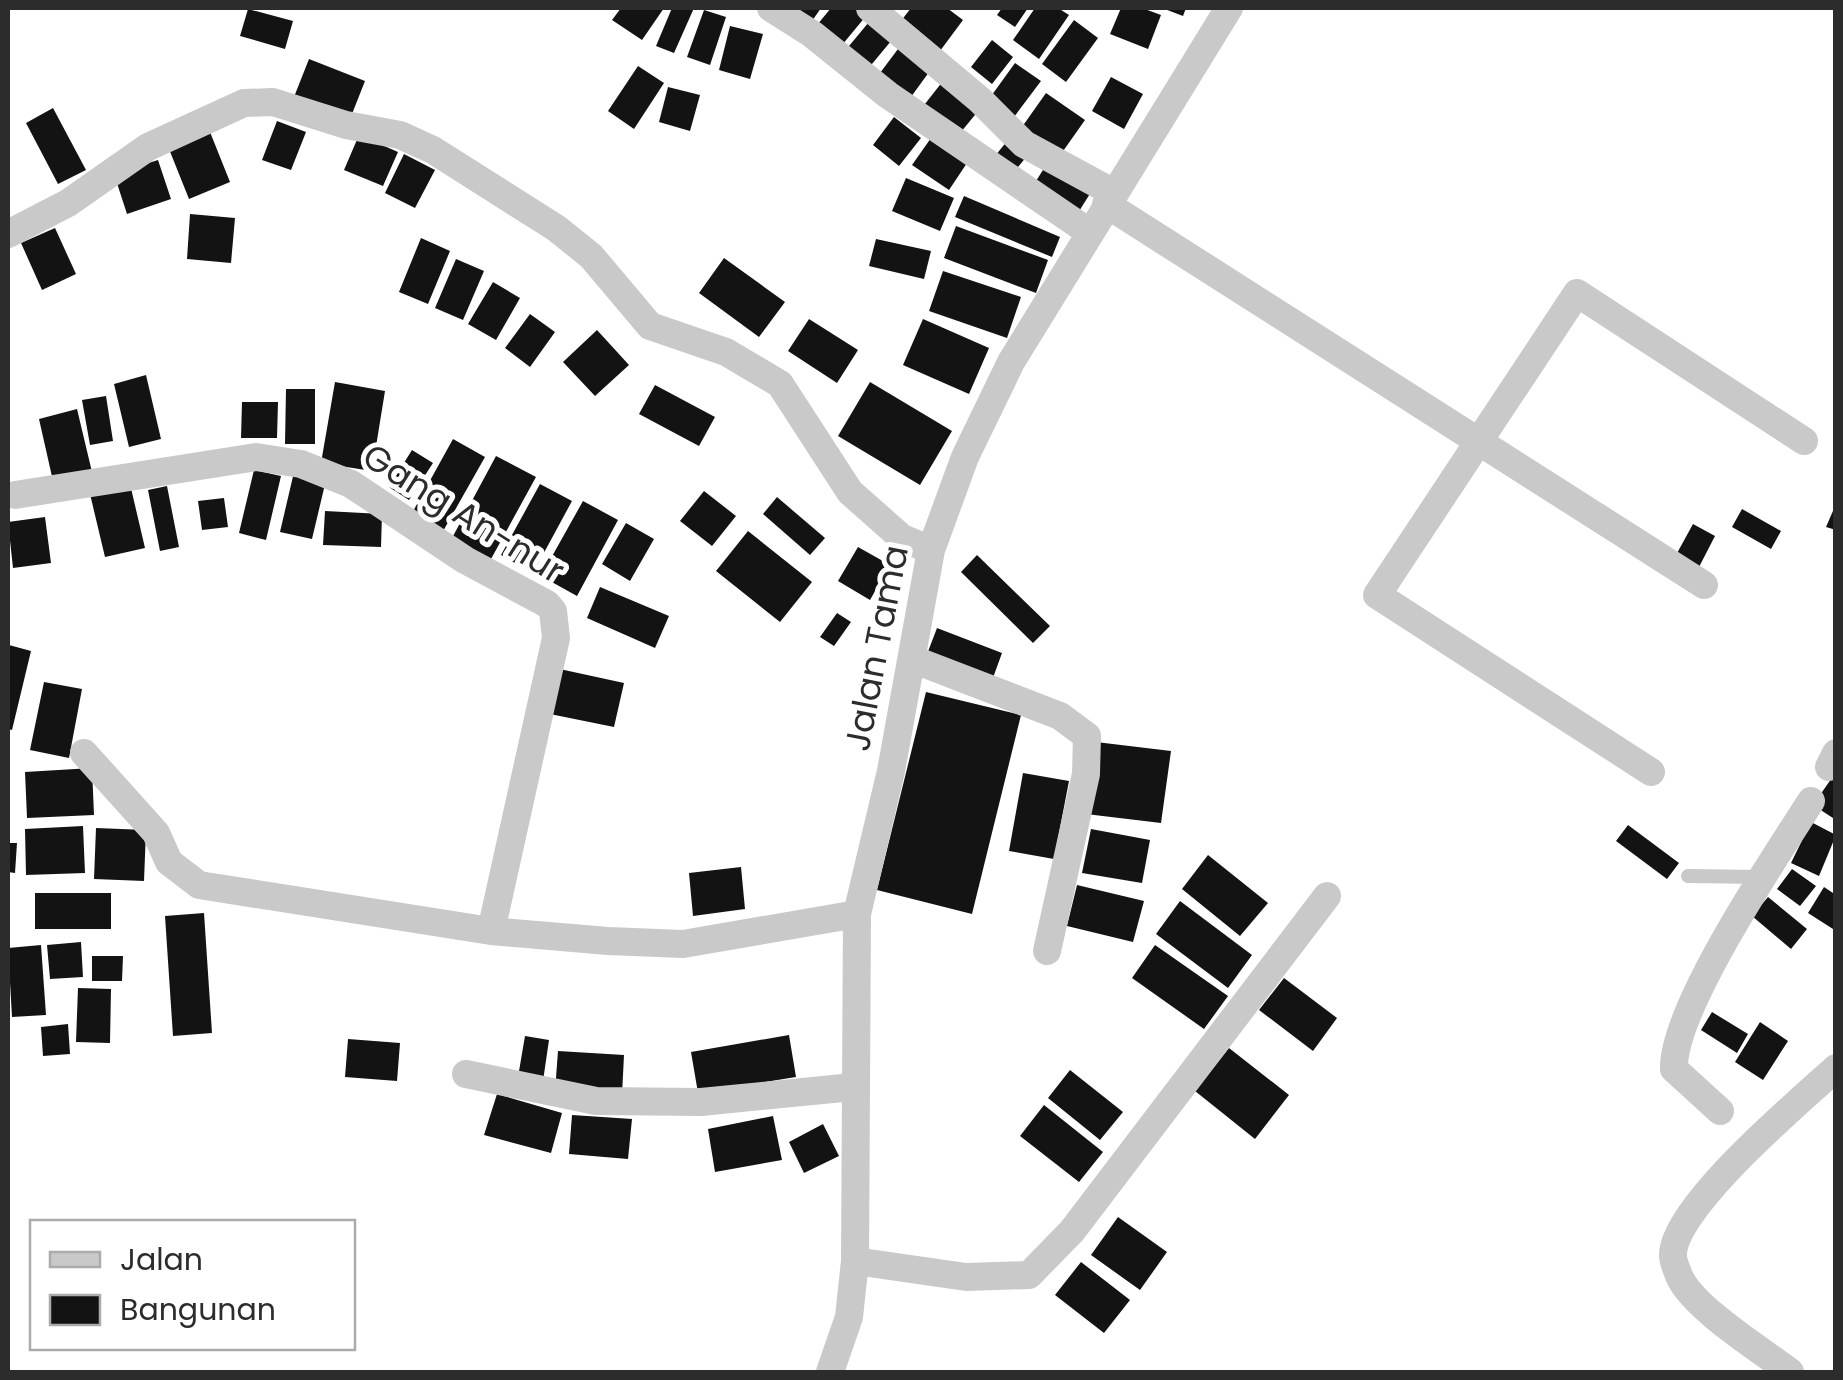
<svg xmlns="http://www.w3.org/2000/svg" width="1843" height="1380" viewBox="0 0 1843 1380" font-family="Poppins,sans-serif">
<style>
.building{fill:#131313}
.lines{fill:none;stroke-linecap:round;stroke-linejoin:round}
.lane{stroke:#c9c9c9;stroke-width:14}
.street{stroke:#c9c9c9;stroke-width:28}
.labels{text-anchor:middle;dominant-baseline:central;stroke-width:10;stroke-linejoin:round;paint-order:stroke}
.street-label{font-size:35px;fill:#2c2c2c;stroke:#fff}
</style>
<rect width="100%" height="100%" fill="#fff"/>
<path class="building" d="M621 8H664L642 40 612 20Z
M672 8H694L674 53 656 46Z
M793 8H821L812 21Z
M831 8H867L871 10 842 45 817 25Z
M911 8H947L963 20 937 55 897 26Z
M1002 8H1028L1015 27 997 15Z
M1035 8H1058L1069 15 1039 59 1013 40Z
M1121 8H1142L1161 15 1148 49 1110 34Z
M1162 8H1186L1183 16Z
M248 9 293 21 285 49 240 36Z
M704 10 726 17 710 65 687 57Z
M874 16 896 35 867 70 844 52Z
M1074 20 1098 38 1066 82 1042 64Z
M730 26 763 34 750 79 719 70Z
M992 40 1013 57 992 84 971 67Z
M901 45 932 68 908 101 877 77Z
M309 59 365 81 350 119 294 97Z
M1015 63 1041 81 1014 117 989 99Z
M638 66 664 83 634 129 608 111Z
M1111 77 1143 94 1124 129 1092 111Z
M943 81 979 110 956 138 921 109Z
M668 87 700 95 690 131 659 122Z
M1046 93 1085 120 1061 154 1022 127Z
M53 108 86 170 58 184 26 123Z
M894 117 921 138 899 166 873 145Z
M277 121 306 132 291 170 262 160Z
M210 132 230 182 189 199 169 149Z
M359 135 398 152 383 186 344 170Z
M931 138 967 163 949 190 912 165Z
M1008 140 1027 156 1009 178 990 162Z
M404 154 435 170 415 208 385 193Z
M158 160 171 199 127 214 114 174Z
M1048 162 1093 189 1076 216 1031 189Z
M906 178 954 198 940 231 892 211Z
M964 196 1060 237 1052 257 955 217Z
M190 214 235 218 231 263 187 259Z
M956 226 1048 260 1036 293 944 258Z
M55 228 76 274 42 290 21 243Z
M421 238 450 251 428 304 399 292Z
M876 239 931 251 924 279 869 266Z
M724 258 785 302 759 337 699 293Z
M456 259 484 271 463 320 435 308Z
M943 271 1021 297 1007 338 929 311Z
M493 282 520 298 496 340 468 324Z
M530 314 555 332 530 367 505 348Z
M809 319 858 350 837 383 788 351Z
M923 319 989 348 969 394 903 365Z
M597 330 629 365 595 396 563 362Z
M146 375 161 439 129 447 114 384Z
M335 382 385 391 372 471 321 463Z
M870 382 952 431 920 485 838 436Z
M655 385 715 417 699 446 639 414Z
M286 389H315V444H285Z
M106 396 113 441 90 445 82 400Z
M242 402H278L277 438H241Z
M77 409 92 472 53 481 39 419Z
M453 439 485 457 442 533 411 515Z
M412 450 433 463 409 500 389 487Z
M496 456 536 477 491 559 452 538Z
M254 470 281 476 266 540 239 533Z
M294 472 326 480 312 539 280 532Z
M130 484 145 548 105 557 90 494Z
M540 484 572 501 533 573 501 555Z
M167 486 179 547 160 551 148 490Z
M704 491 736 516 712 546 680 521Z
M777 497 825 538 810 555 763 514Z
M224 498 228 527 202 530 198 501Z
M583 501 618 520 577 596 541 576Z
M1836 504V530L1826 527Z
M1742 509 1781 531 1771 549 1732 527Z
M325 511 382 514 381 547 323 545Z
M45 517 51 563 13 568 8 522Z
M626 523 654 539 630 581 602 564Z
M1693 524 1715 536 1699 567 1676 555Z
M748 531 812 582 780 622 716 571Z
M858 547 890 565 870 600 838 581Z
M977 555 1050 626 1033 643 961 572Z
M600 587 669 616 655 648 587 618Z
M837 613 851 622 834 646 820 637Z
M937 628 1002 653 990 686 924 662Z
M9 645 31 651 12 730 8 729Z
M555 668 624 683 614 727 545 713Z
M44 682 82 689 69 758 30 750Z
M926 692 1021 715 972 914 877 890Z
M1096 742 1171 751 1161 823 1086 814Z
M92 768 94 815 27 818 25 772Z
M1836 772V820L1813 805Z
M1023 773 1069 781 1054 859 1009 851Z
M1811 822 1836 835 1819 876 1791 863Z
M1628 825 1679 863 1667 879 1616 841Z
M83 826 85 873 26 875 25 829Z
M96 828 146 830 144 881 94 879Z
M1091 829 1150 840 1142 883 1082 873Z
M8 843H17L15 873 8 872Z
M1208 855 1268 903 1240 936 1182 889Z
M741 867 745 909 693 916 689 873Z
M1792 869 1816 886 1800 906 1777 889Z
M1077 885 1144 901 1133 942 1067 926Z
M1824 887 1836 895 1833 929 1808 913Z
M35 893H111V929H35Z
M1768 897 1807 929 1791 949 1752 916Z
M1180 901 1252 955 1228 988 1156 934Z
M204 913 212 1033 173 1036 165 916Z
M81 942 83 977 50 979 47 945Z
M41 945 46 1015 12 1017 8 948Z
M1155 945 1228 996 1204 1029 1132 978Z
M92 956H123L122 981H92Z
M1284 978 1337 1018 1313 1051 1259 1010Z
M78 988 111 989 110 1043 76 1042Z
M1712 1012 1748 1034 1737 1053 1701 1030Z
M1760 1022 1788 1041 1763 1080 1735 1062Z
M68 1024 70 1054 43 1056 41 1027Z
M789 1035 796 1077 698 1093 691 1052Z
M525 1036 549 1040 543 1081 518 1077Z
M348 1039 400 1043 397 1081 345 1077Z
M1229 1048 1289 1095 1255 1139 1195 1091Z
M558 1051 624 1055 622 1095 555 1091Z
M1070 1070 1123 1112 1100 1140 1048 1098Z
M497 1094 562 1113 551 1153 484 1135Z
M1044 1105 1103 1152 1079 1182 1020 1136Z
M572 1115 632 1119 628 1159 569 1154Z
M773 1116 782 1160 715 1172 708 1129Z
M823 1124 839 1156 804 1173 789 1142Z
M1118 1217 1167 1252 1140 1290 1091 1255Z
M1081 1262 1130 1300 1104 1333 1055 1295Z"/>
<g class="lines">
<path class="lane" d="M1688 876 1761 877"/>
<path class="street" d="M771 8 812 34 888 95 1089 232
M870 8 980 100 1024 144 1114 193
M1106 204 1704 585
M8 234 68 203 148 147 244 103 273 102 346 125 400 135 433 150 556 228 591 256 650 326 726 352 780 384 850 492 902 538 931 550
M15 495 256 457 301 464 351 484 465 560 547 604 553 611 556 638 491 931
M912 659 1060 716 1087 736 1086 774 1047 951
M84 753 156 833 169 862 199 885 491 931 608 941 683 944 857 914
M1829 767 1836 753
M1651 772 1377 595 1577 293 1804 441
M466 1074 596 1101 701 1102 853 1087
M1720 1111 1674 1069C1672 1009 1776 856 1811 801
M855 1261 966 1277 1029 1275 1072 1231 1327 896
M830 1372 849 1317 855 1261 857 914 891 771 931 550 965 457 1011 362 1229 8
M1790 1372C1761 1350 1695 1309 1680 1278 1678 1273 1673 1262 1673 1256 1671 1209 1800 1101 1836 1068"/>
</g>
<g class="labels">
<g class="street-label">
<text transform="translate(464 513) rotate(32)">Gang An-nur</text>
<text transform="translate(876 648) rotate(-79)">Jalan Tama</text>
</g>
</g>
<rect width="1843" height="1380" fill="none" stroke="#2c2c2c" stroke-width="20"/>
<rect x="30" y="1220" width="325" height="130" fill="#ffffff" stroke="#ababab" stroke-width="2.5"/>
<rect x="50" y="1252" width="50" height="15" fill="#c9c9c9" stroke="#ababab" stroke-width="2.5"/>
<text x="120" y="1270" font-size="30" fill="#2c2c2c">Jalan</text>
<rect x="50" y="1295" width="50" height="30" fill="#131313" stroke="#ababab" stroke-width="2.5"/>
<text x="120" y="1320" font-size="30" fill="#2c2c2c">Bangunan</text>
</svg>
